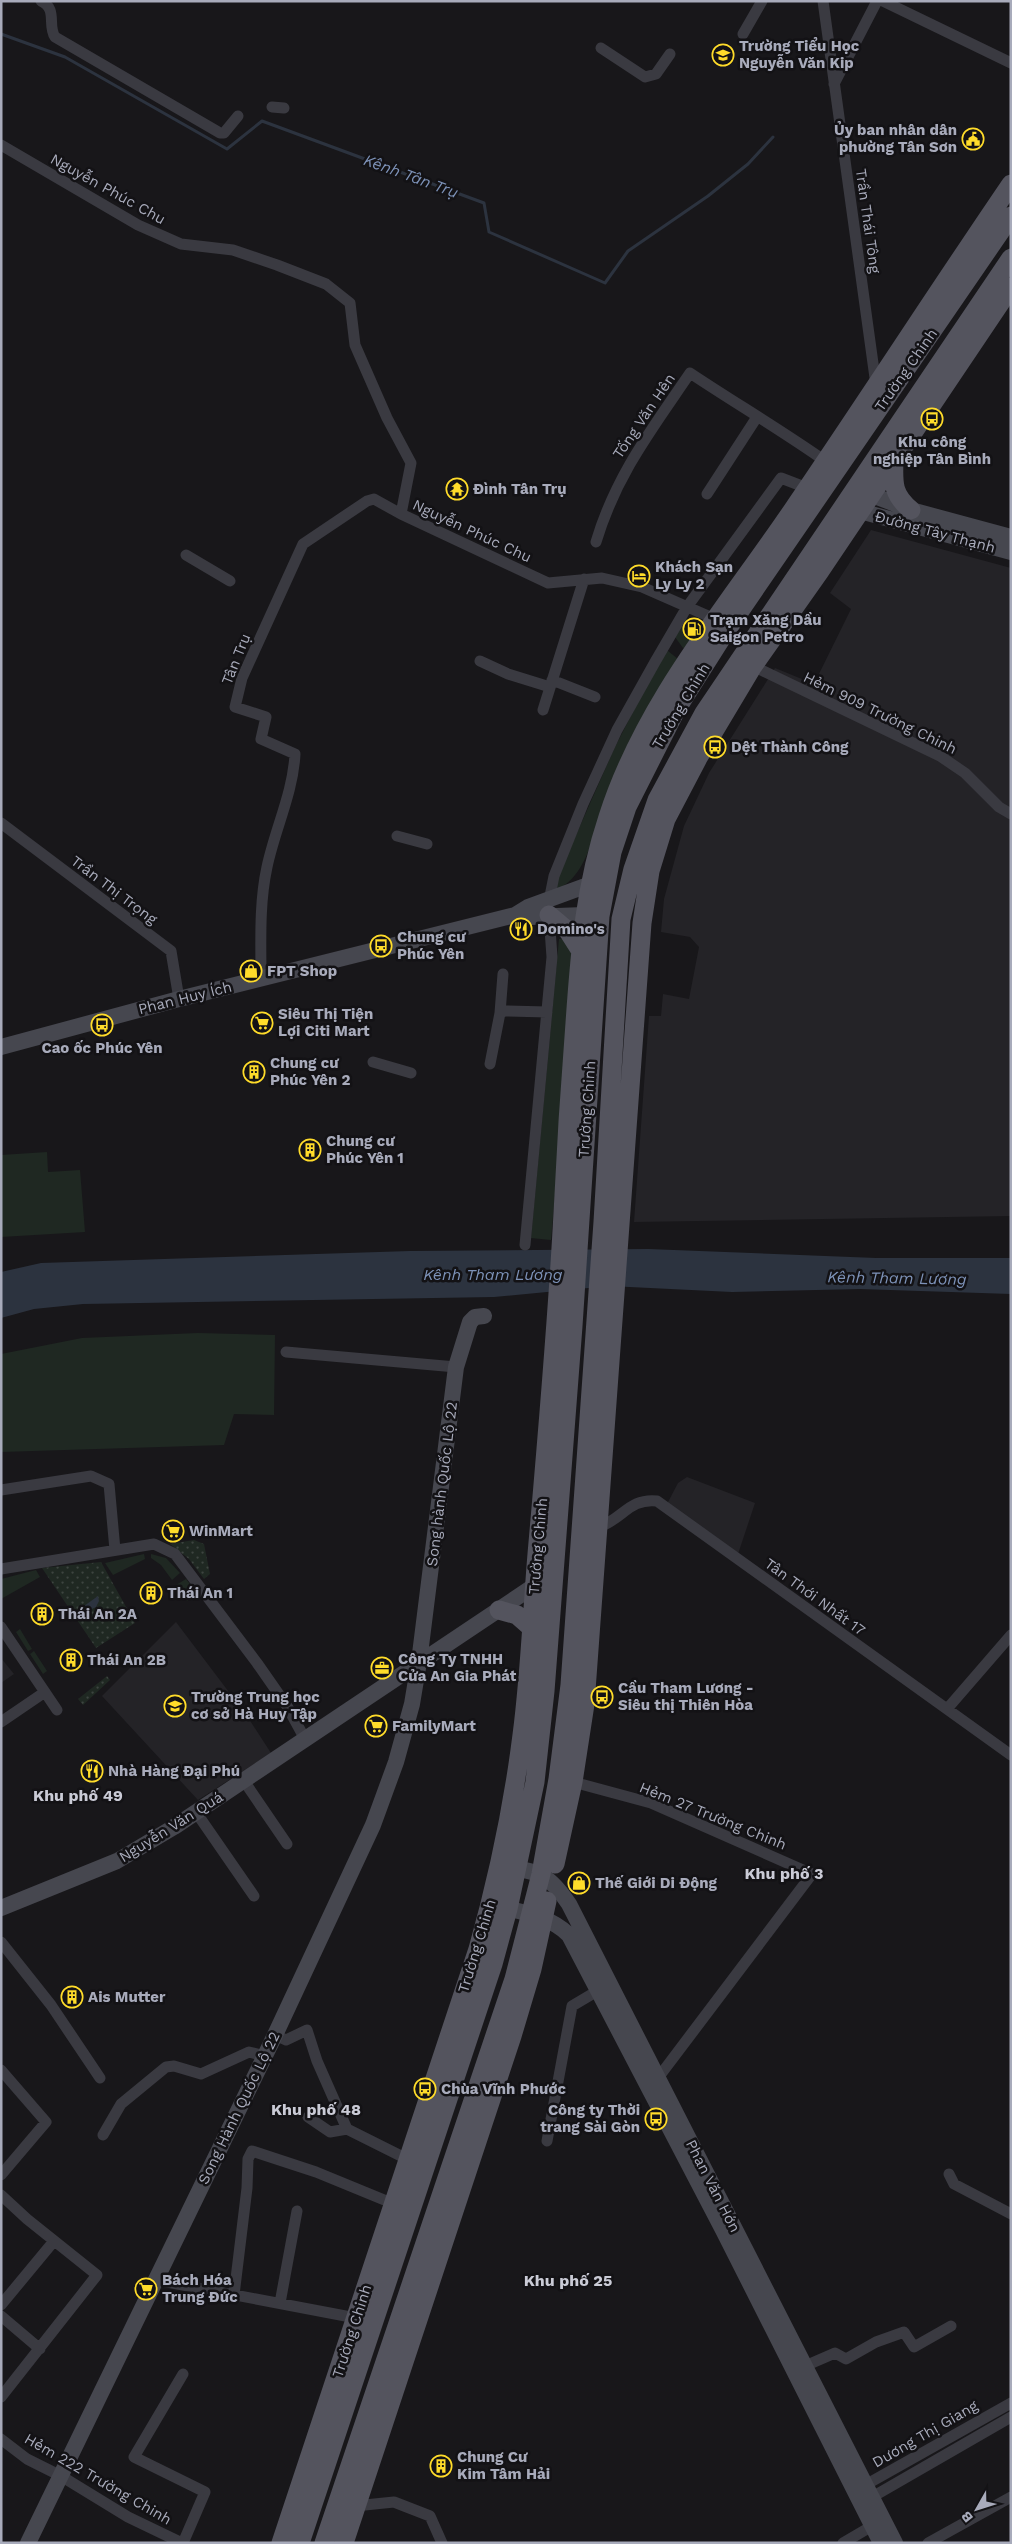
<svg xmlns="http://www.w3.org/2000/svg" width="1012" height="2544" viewBox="0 0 1012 2544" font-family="'Work Sans',sans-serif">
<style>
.built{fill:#242327}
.grass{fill:#1f2822}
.park{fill:url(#park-dots)}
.water{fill:#2c333f}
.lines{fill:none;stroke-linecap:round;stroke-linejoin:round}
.stream{stroke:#2c333f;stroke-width:3}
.street{stroke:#3a3a41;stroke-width:11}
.secondary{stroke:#46474f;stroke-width:16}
.primary{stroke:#54545e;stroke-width:19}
.labels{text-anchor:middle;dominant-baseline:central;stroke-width:5;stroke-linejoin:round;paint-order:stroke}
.poi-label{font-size:15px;font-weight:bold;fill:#a8abbb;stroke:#131215;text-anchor:start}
.street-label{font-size:15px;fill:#a8abbb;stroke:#131215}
.water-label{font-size:16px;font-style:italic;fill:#7d92b8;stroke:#131215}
.neighbourhood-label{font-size:16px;font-weight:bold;fill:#cacbd6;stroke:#131215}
</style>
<defs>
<pattern id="park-dots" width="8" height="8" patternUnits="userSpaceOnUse" patternTransform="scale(1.25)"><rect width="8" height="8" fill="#1f2822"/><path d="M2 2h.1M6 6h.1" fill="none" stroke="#3d4440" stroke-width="1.8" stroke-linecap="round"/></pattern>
</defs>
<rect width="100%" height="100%" fill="#18171a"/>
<path class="built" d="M871 530 1011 568V1216L634 1222 649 1016H661L663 994 689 999 699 947 690 937 661 932 664 899 684 826 709 773 775 668 814 684 851 609 830 593Z
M687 1477 755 1503 737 1557 667 1504 678 1483Z
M176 1622 247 1716 271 1753 198 1800 102 1696Z
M1 1658 14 1674 1 1683Z"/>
<path class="grass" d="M685 619H691L698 625 687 647 683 648 675 637Z
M668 651 678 659 594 835C587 857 577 883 553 891L561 869 614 749 663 653Z
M567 938 576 951 551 1240 531 1238 559 939Z
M47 1152 48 1172 80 1170 85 1232 1 1237V1155Z
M198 1333 275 1335 274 1415 234 1414 224 1445 1 1452V1354L82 1338Z
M144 1554 145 1559 113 1575 105 1563Z
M151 1554 166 1558 180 1573 172 1580 161 1565 151 1558Z
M36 1570 40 1577 1 1599V1579Z
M186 1579 196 1592 187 1601 176 1585Z
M20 1629 32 1649 28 1651 16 1632Z
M34 1651 47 1671 43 1674 30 1654Z"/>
<path class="park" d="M194 1540 204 1544 210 1574 204 1579 189 1559 170 1544Z
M101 1562 135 1623 96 1648 42 1568Z
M107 1676 110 1680 83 1705 78 1699Z"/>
<path class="water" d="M648 1249 876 1258H1011V1294L860 1289 732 1292 609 1286 494 1297 83 1304 34 1309 1 1318V1272L41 1263 410 1251Z
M98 1596 99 1601 96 1607 90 1610 84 1606Z"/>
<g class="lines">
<path class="stream" d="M1 34 65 57 227 149 262 121 484 203 489 232 605 283 628 251 708 196 748 164 773 137"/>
<path class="street" d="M41 1C58 9 47 25 55 37L220 133H224L238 116
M823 1 876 385
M883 1 1011 63
M743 34 762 1
M601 48 645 77 656 74 670 54
M834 84 877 1
M272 107 284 108
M1 145 138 225 181 244 233 250 277 265 326 284 350 303 355 345 387 418 411 463 401 514
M707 494 757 417
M596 542C616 475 652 429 690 373 735 403 781 430 825 461
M186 555 230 581
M480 661 508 674 550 687
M753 666 940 756 965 773 999 807 1011 814
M552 680 595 697
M543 710 584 579
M1 823 171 951 179 999
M397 836 427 844
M549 901 554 876 583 804 617 730 655 662 687 607 781 478 807 488
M261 979C261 942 259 904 267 867 275 829 293 793 295 754L261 739 266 717 235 707 242 678 303 544 367 501 374 499 401 514 548 583 602 578 642 587 715 619
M500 1013 503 974
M373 1062 411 1073
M490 1064 500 1013 505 1011 547 1012
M525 1245 552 957 549 915
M286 1352 456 1367
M1 1490 91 1476 109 1484 115 1550
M599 1527C623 1519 629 1498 657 1501L1011 1755
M1 1569 154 1544 175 1554 257 1663 287 1706 305 1739
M1 1627 57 1710
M947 1709 1011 1635
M1 1722 45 1692
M244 1781 287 1844
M573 1782 651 1803 812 1874 658 2078
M196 1812 254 1896
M1 1942 51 2005 100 2078
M275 2035 286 2040 307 2030 317 2061 347 2129
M1 2070 46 2122 1 2175
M308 2117 330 2132 347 2129 409 2160
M103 2135 121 2104 166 2067 174 2066 201 2074 249 2052 265 2056
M547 2141 572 2006 599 1990
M949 2174 954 2184 1011 2214
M1 2195 27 2219 97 2275 1 2397
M156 2280 356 2318
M234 2295 247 2188 248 2159 252 2151 316 2172 394 2204
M280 2303 297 2211
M1 2305 54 2241
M1 2316 40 2349
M805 2366 835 2353 846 2359 876 2342 904 2332 914 2347 951 2326
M1 2439 27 2459 61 2476 128 2517 182 2543
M860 2488 1011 2403
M867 2500 1011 2417
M355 2506 394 2502 430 2516 442 2543
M183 2543 205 2492 134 2457 183 2374
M843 2543 872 2526
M928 2543 1011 2497"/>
<path class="secondary" d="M872 495 911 510 1011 537
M860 511 1011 552
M515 915 530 917 584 915
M1 1047 179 999 515 915 528 907 588 885
M506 1866C540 1873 548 1873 569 1904L895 2543
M496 1906C522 1912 550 1916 569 1935L723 2230 881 2543
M1 1908 117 1861 174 1827 543 1580
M28 2543 275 2035 373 1825 396 1762 412 1704 419 1662 456 1367 470 1322 475 1317 484 1316"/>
<path class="primary" d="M894 461C893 484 893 495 911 510
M549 915 568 931 582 953
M499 1610 517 1615 533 1629
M555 1864 573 1782 585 1704 642 923 650 871 666 819 698 758 753 666 820 571 1011 287
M281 2543 478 1949C498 1878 513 1807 522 1735 530 1675 532 1614 537 1554 547 1440 557 1327 563 1213 566 1149 570 1086 575 1023 580 950 585 886 608 817 645 701 727 607 794 508 867 401 938 291 1011 184
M300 2543 493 1964 508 1909 535 1782 545 1691 573 1326 600 916 612 852 627 807 676 710 726 631 1011 216
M324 2543 514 1979 541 1874 558 1779 570 1685 603 1222 621 919 633 869 657 800 704 713 1011 258
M344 2543 512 2036 532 1969 547 1901"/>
</g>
<defs>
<g id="school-ring" transform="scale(1.125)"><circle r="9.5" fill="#131215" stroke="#ffdc2a" stroke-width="1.5"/><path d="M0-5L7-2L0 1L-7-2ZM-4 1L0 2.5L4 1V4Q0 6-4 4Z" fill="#ffdc2a"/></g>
<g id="civic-ring" transform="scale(1.125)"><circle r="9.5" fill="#131215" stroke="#ffdc2a" stroke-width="1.5"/><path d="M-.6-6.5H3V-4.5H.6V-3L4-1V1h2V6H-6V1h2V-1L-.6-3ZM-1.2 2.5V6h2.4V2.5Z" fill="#ffdc2a"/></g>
<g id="bus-ring" transform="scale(1.125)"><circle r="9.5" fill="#131215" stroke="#ffdc2a" stroke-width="1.5"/><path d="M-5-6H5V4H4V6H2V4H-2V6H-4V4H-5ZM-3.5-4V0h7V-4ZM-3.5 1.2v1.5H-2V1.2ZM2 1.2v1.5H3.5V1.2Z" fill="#ffdc2a"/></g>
<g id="temple-ring" transform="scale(1.125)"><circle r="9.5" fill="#131215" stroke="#ffdc2a" stroke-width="1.5"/><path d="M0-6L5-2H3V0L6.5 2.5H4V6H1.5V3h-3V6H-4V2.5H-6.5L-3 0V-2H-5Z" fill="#ffdc2a"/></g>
<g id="hotel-ring" transform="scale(1.125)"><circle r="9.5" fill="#131215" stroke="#ffdc2a" stroke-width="1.5"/><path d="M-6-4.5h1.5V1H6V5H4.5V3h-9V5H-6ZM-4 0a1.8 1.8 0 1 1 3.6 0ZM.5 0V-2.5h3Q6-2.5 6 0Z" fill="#ffdc2a"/></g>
<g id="fuel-ring" transform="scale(1.125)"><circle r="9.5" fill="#131215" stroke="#ffdc2a" stroke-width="1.5"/><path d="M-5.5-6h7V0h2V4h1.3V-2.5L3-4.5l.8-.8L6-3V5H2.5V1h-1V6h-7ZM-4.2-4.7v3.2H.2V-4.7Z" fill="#ffdc2a"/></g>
<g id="restaurant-ring" transform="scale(1.125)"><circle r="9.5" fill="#131215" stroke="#ffdc2a" stroke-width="1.5"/><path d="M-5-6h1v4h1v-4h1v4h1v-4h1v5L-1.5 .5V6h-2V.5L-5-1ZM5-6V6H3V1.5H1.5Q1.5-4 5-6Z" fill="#ffdc2a"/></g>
<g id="shop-ring" transform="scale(1.125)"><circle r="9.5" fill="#131215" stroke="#ffdc2a" stroke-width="1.5"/><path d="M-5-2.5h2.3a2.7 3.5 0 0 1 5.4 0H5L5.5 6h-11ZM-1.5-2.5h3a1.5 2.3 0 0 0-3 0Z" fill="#ffdc2a"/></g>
<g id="supermarket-ring" transform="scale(1.125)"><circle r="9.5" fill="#131215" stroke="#ffdc2a" stroke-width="1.5"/><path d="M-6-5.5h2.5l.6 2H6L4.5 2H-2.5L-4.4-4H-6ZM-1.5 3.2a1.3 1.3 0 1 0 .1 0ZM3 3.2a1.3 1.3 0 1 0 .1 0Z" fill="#ffdc2a"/></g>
<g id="building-ring" transform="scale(1.125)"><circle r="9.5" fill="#131215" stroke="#ffdc2a" stroke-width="1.5"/><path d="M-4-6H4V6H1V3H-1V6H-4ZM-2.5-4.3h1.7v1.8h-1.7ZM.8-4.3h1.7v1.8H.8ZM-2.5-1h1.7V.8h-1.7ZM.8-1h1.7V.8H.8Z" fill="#ffdc2a"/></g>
<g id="office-ring" transform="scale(1.125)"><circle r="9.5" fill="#131215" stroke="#ffdc2a" stroke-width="1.5"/><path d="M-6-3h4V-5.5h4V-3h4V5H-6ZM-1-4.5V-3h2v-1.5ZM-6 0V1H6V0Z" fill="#ffdc2a"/></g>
</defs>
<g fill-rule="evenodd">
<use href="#school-ring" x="723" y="55"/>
<use href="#civic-ring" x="973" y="139"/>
<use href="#bus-ring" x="932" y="419"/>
<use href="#temple-ring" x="457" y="489"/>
<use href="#hotel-ring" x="639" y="576"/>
<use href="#fuel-ring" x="694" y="629"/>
<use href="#bus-ring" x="715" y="747"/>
<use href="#restaurant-ring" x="521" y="929"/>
<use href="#bus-ring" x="381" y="946"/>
<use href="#shop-ring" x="251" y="971"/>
<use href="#supermarket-ring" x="262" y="1023"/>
<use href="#bus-ring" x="102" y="1025"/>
<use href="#building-ring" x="254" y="1072"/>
<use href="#building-ring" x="310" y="1150"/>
<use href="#supermarket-ring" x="173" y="1531"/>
<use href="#building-ring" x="151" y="1593"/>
<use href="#building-ring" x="42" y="1614"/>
<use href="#building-ring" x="71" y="1660"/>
<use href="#office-ring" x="382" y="1668"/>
<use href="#bus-ring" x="602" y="1697"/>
<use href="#school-ring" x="175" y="1706"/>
<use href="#supermarket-ring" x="376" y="1726"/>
<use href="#restaurant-ring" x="92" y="1771"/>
<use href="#shop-ring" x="579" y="1883"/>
<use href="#building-ring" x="72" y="1997"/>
<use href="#bus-ring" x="425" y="2089"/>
<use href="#bus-ring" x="656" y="2119"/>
<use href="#supermarket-ring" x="146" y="2289"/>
<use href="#building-ring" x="441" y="2466"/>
</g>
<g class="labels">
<g class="poi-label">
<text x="739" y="46">Trường Tiểu Học<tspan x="739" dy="17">Nguyễn Văn Kip</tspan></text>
<text x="957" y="130" text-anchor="end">Ủy ban nhân dân<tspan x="957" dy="17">phường Tân Sơn</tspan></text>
<text x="932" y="442" text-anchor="middle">Khu công<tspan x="932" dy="17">nghiệp Tân Bình</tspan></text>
<text x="473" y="489">Đình Tân Trụ</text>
<text x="655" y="567">Khách Sạn<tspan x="655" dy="17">Ly Ly 2</tspan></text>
<text x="710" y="620">Trạm Xăng Dầu<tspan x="710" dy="17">Saigon Petro</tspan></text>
<text x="731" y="747">Dệt Thành Công</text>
<text x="537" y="929">Domino's</text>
<text x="397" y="937">Chung cư<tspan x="397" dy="17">Phúc Yên</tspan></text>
<text x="267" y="971">FPT Shop</text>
<text x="278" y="1014">Siêu Thị Tiện<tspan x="278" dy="17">Lợi Citi Mart</tspan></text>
<text x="102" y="1048" text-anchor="middle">Cao ốc Phúc Yên</text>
<text x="270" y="1063">Chung cư<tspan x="270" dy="17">Phúc Yên 2</tspan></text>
<text x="326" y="1141">Chung cư<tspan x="326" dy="17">Phúc Yên 1</tspan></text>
<text x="189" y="1531">WinMart</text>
<text x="167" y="1593">Thái An 1</text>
<text x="58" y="1614">Thái An 2A</text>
<text x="398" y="1659">Công Ty TNHH<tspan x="398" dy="17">Cửa An Gia Phát</tspan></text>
<text x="87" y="1660">Thái An 2B</text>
<text x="618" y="1688">Cầu Tham Lương -<tspan x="618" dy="17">Siêu thị Thiên Hòa</tspan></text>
<text x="191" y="1697">Trường Trung học<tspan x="191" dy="17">cơ sở Hà Huy Tập</tspan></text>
<text x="392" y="1726">FamilyMart</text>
<text x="108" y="1771">Nhà Hàng Đại Phú</text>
<text x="595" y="1883">Thế Giới Di Động</text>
<text x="88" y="1997">Ais Mutter</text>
<text x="441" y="2089">Chùa Vĩnh Phước</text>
<text x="640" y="2110" text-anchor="end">Công ty Thời<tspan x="640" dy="17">trang Sài Gòn</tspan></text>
<text x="162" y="2280">Bách Hóa<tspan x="162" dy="17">Trung Đức</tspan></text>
<text x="457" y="2457">Chung Cư<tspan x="457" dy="17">Kim Tâm Hải</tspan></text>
</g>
<g class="street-label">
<text transform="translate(108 189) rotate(29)">Nguyễn Phúc Chu</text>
<text transform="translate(868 221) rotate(82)">Trần Thái Tông</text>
<text transform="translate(906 370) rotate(-55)">Trường Chinh</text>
<text transform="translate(644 416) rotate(-56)">Tống Văn Hên</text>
<text transform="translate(472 531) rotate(25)">Nguyễn Phúc Chu</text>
<text transform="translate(935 532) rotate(15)">Đường Tây Thạnh</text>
<text transform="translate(236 659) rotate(-68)">Tân Trụ</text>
<text transform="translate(681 706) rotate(-59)">Trường Chinh</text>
<text transform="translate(880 713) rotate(26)">Hẻm 909 Trường Chinh</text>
<text transform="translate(114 890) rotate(37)">Trần Thị Trọng</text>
<text transform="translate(185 998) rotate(-14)">Phan Huy Ích</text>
<text transform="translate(587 1109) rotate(-86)">Trường Chinh</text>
<text transform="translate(442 1484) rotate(-83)">Song hành Quốc Lộ 22</text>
<text transform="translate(538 1546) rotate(-85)">Trường Chinh</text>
<text transform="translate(815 1597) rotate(36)">Tân Thới Nhất 17</text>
<text transform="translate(713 1816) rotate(22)">Hẻm 27 Trường Chinh</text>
<text transform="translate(171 1827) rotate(-32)">Nguyễn Văn Quá</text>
<text transform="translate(477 1946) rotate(-73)">Trường Chinh</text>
<text transform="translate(239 2108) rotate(-64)">Song Hành Quốc Lộ 22</text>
<text transform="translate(713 2186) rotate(63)">Phan Văn Hớn</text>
<text transform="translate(352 2331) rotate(-72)">Trường Chinh</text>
<text transform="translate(925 2434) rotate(-30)">Dương Thị Giang</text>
<text transform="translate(98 2479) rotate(30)">Hẻm 222 Trường Chinh</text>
</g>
<g class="water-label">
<text transform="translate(411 176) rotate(20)">Kênh Tân Trụ</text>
<text x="493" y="1274">Kênh Tham Lương</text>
<text transform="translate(897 1278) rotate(1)">Kênh Tham Lương</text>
</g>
<g class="neighbourhood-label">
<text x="78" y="1795">Khu phố 49</text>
<text x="784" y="1873">Khu phố 3</text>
<text x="316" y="2109">Khu phố 48</text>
<text x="568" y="2280">Khu phố 25</text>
</g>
</g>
<rect width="1012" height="2544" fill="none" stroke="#a8abbb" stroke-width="5"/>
<g transform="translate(977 2509) rotate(231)" stroke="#131215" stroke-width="4" paint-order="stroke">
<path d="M0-4L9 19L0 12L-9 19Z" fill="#a8abbb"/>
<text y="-8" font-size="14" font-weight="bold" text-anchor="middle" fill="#a8abbb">B</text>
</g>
</svg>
